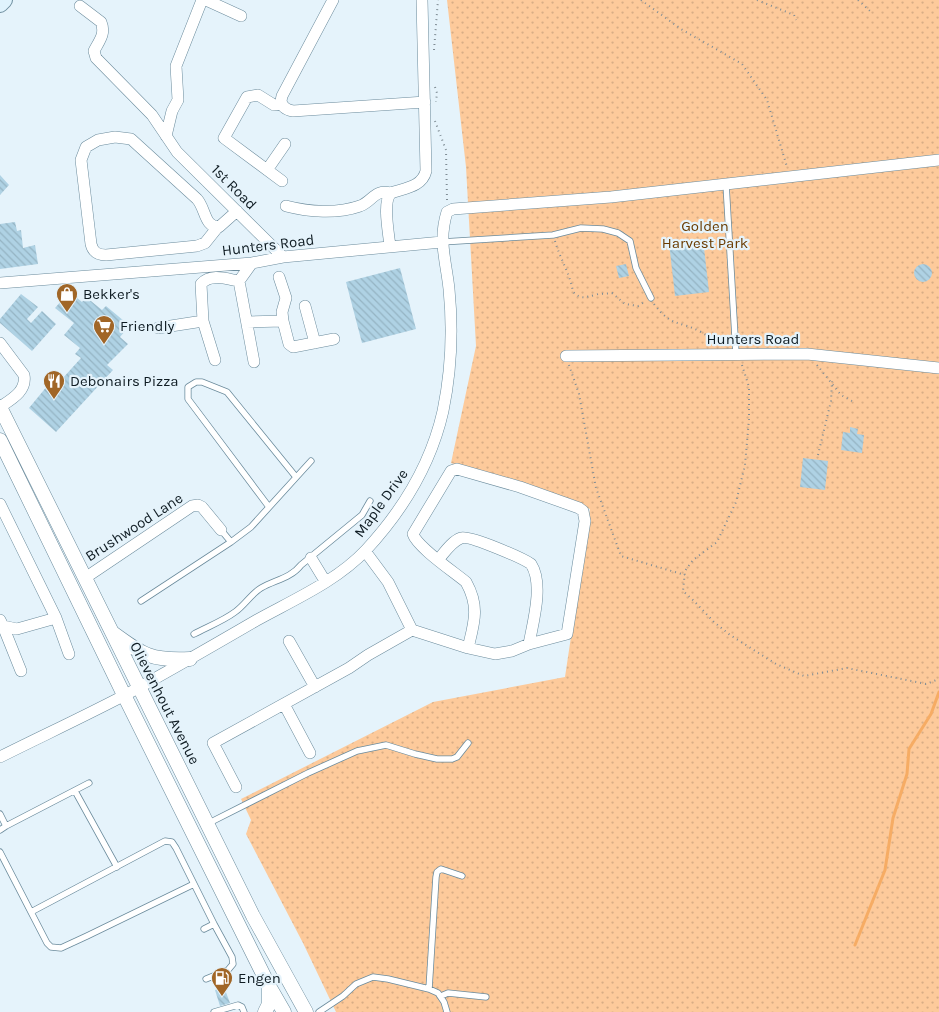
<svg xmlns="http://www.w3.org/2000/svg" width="939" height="1012" viewBox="0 0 939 1012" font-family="Karla,sans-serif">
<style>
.park{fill:url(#park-dots)}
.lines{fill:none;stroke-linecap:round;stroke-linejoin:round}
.stream{stroke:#f6ac64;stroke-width:3}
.building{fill:url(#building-back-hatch)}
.service-casing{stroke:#6b8b9c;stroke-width:7}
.minor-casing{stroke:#6b8b9c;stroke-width:12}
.tertiary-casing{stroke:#6b8b9c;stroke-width:15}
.secondary-casing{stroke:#6b8b9c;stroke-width:18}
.path{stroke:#7f8c94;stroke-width:2;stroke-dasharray:1 4;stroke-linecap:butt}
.service{stroke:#fff;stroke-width:5.5}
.minor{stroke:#fff;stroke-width:11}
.tertiary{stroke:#fff;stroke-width:14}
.secondary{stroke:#dff3fd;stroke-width:16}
.labels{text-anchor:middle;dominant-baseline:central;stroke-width:4.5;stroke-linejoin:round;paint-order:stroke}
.street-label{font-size:15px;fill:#0f1c23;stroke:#e5f3fb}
.park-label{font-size:15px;fill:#6a3b00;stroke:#e5f3fb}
.poi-label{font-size:15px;fill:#0f1c23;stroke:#e5f3fb;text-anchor:start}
</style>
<defs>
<pattern id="park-dots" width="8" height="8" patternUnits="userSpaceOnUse" patternTransform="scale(1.25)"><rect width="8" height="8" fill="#fdca9b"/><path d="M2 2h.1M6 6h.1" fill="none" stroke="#d8ad85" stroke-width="1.8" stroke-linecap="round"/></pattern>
<pattern id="building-back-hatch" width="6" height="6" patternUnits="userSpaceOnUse" patternTransform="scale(1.25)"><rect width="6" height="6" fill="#afd2e4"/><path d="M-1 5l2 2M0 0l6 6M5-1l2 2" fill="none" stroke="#95b4c3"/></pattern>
</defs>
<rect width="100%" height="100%" fill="#e5f3fb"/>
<path class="park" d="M447 0H939V1012H336L303 943 246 834 251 820 241 799 433 702 565 677 590 509 451 463 476 346 466 167Z"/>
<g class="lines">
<path class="stream" d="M855 945 885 870 893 818 907 774 909 749 931 714 939 692"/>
</g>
<path class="building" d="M0 175 9 185 0 195Z
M15 222 17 231 21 230 23 248 35 245 38 264 0 269V224Z
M703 239 709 292 675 296 669 243Z
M914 273a9 9 0 1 1 18 0a9 9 0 1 1-18 0Z
M626 264 629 276 619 278 616 266Z
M400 268 416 329 362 343 346 282Z
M21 294 38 307 27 319 31 323 42 311 56 324 32 351 0 323V319Z
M76 297 82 302 86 297 102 310 106 306 124 321 120 326 125 331 120 337 128 344 107 365 113 370 56 432 29 408 48 385 53 389 81 358 75 354 80 348 64 335 74 323 55 308 62 300 69 305Z
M850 427 858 429 857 434 864 435 862 453 841 450 843 432 850 433Z
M803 458 828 461 825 490 800 487Z
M224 987 230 1003 220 1006 215 990Z"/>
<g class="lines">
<g class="service-casing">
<path id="service" d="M726 184 736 354
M442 242 553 235 581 228 603 229 618 233 630 241 636 268 651 298
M269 507 188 399V387L196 382H202L227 392 296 477
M231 542 251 527 311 461
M141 601 231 542 221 530
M194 634C207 627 223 621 235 612 245 605 251 594 261 588 275 580 291 578 301 565L362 515 370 501
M75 791 117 867
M0 814 6 826 0 830
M207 824 308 773 357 751 386 745 415 754 437 759H452L457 757 468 743
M6 826 89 783
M0 852 47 943 51 947 61 948 87 936 194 884 214 924 204 929
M31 912 165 841 172 842 176 848 194 884
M206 979 228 970 233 964 232 957 214 924
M429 989 436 877 437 872 441 869 462 876
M441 996 448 993 486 997
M214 1012 238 1005 242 1007 244 1012
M319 1012 343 996 356 984 373 977 388 979 429 989 438 993 444 1002 447 1012"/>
</g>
<g class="minor-casing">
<path id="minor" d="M206 0 241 16
M333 0 282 96 281 101C282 107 287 110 293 111L425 102
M80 6 101 22C106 34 99 41 94 51L96 58 152 115 177 152 283 257
M282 104 274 105 258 95 247 97 224 138 282 181
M166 136 172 111 178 100 176 66 202 0
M267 170 285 144
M286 206C309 212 337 214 360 206 373 201 374 189 391 193
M217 228 205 243 197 246 106 255C97 255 93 252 91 244L81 160 86 147 98 140 115 137 131 139 197 199C206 209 204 227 219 227L237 211
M390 247C389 234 382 202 391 193 405 188 422 187 426 171L422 0
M252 263 239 281 254 362
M0 283 252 263 283 257 442 242
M305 306 315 343
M203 321 215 360
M283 321 289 344 293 347 334 339
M247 322 283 321 282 312 286 298 279 277
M158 328 203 321 201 284C211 273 227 279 239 281
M0 343 24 375C27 391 12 399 0 407
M566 356 807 354 939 368
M0 504 56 618 69 654
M365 551 388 582 412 630 468 648 495 654 512 651 529 644 567 634 585 521 583 511 579 508 520 487 457 469 451 471 413 534C417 547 454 572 466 582 480 607 474 623 468 648
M311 558 325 581
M438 560C444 553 452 541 461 538 470 535 522 558 531 564 544 584 533 622 529 644
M85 578 192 506 198 505 202 507 221 530
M0 620 3 626 17 629 56 618
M0 627 3 626 21 671
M289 641 315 687
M284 704 310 753
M0 757C42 736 85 716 127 694 171 670 214 645 257 620 293 600 337 581 366 550 403 510 431 464 443 411 451 372 453 329 449 289 446 260 438 241 447 212L453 209 611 197 939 160
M236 787 213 743 349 668 368 655 412 630"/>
</g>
<g class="tertiary-casing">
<path id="tertiary" d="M0 407 253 916 306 1012
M0 440 124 695 269 986 284 1012
M113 633C143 655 151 661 190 659
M265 1012 269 1004V986"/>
</g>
<g class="secondary-casing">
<path id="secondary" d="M0 4 4 0"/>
</g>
<path class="path" d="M641 0 681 29 742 64 767 100 787 167
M757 0 794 15 796 20
M858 0 870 11
M434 50 438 0
M435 87 437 93 436 102
M435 121 446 150 447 200
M555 241C560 259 570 273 573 292 582 300 585 297 595 295 600 293 606 294 612 293L625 304 638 306 644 302
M654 304C672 328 679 320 701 332 708 336 715 340 721 345
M569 365 579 394 596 488 621 556 685 575
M742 365 749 387V419L745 465 736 502 717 542 693 560 685 571 683 591 694 601 714 622 730 635 776 664 804 676 847 668 926 684 939 679
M817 365 841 395 852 401
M818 455 831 401 832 381"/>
<use href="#service" class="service"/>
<use href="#minor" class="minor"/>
<use href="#tertiary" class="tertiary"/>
<use href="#secondary" class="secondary"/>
</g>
<defs>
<g id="shop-pin" transform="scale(1.125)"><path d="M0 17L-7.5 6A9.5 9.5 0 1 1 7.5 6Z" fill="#a16627" stroke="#e5f3fb"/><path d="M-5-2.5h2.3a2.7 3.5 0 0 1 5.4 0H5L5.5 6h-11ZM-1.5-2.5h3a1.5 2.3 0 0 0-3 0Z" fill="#fff"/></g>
<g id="supermarket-pin" transform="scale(1.125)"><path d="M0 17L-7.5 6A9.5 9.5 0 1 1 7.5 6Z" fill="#a16627" stroke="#e5f3fb"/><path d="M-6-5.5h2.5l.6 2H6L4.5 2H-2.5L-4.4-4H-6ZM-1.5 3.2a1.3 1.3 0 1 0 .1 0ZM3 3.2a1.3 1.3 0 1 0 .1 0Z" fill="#fff"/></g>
<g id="restaurant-pin" transform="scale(1.125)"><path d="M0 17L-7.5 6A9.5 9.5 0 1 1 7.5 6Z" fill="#a16627" stroke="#e5f3fb"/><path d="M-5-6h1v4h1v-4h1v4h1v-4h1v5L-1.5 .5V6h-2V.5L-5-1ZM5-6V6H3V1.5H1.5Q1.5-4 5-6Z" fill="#fff"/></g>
<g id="fuel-pin" transform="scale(1.125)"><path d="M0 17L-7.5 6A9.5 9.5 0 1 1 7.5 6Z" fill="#a16627" stroke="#e5f3fb"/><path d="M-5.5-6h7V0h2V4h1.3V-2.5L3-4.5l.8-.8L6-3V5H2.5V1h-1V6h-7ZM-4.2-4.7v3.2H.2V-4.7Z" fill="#fff"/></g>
</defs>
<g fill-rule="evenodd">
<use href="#shop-pin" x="67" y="294"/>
<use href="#supermarket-pin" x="104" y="326"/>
<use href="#restaurant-pin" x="54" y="381"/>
<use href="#fuel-pin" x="222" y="978"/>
</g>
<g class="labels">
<g class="street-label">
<text transform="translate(234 187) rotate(45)">1st Road</text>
<text transform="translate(268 245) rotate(-7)">Hunters Road</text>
<text x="753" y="339">Hunters Road</text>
<text transform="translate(381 503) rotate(-54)">Maple Drive</text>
<text transform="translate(134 527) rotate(-33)">Brushwood Lane</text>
<text transform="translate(165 703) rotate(63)">Olievenhout Avenue</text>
</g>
<g class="park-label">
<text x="705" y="226">Golden<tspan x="705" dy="17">Harvest Park</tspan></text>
</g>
<g class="poi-label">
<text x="83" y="294">Bekker's</text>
<text x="120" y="326">Friendly</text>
<text x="70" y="381">Debonairs Pizza</text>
<text x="238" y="978">Engen</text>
</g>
</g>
</svg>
